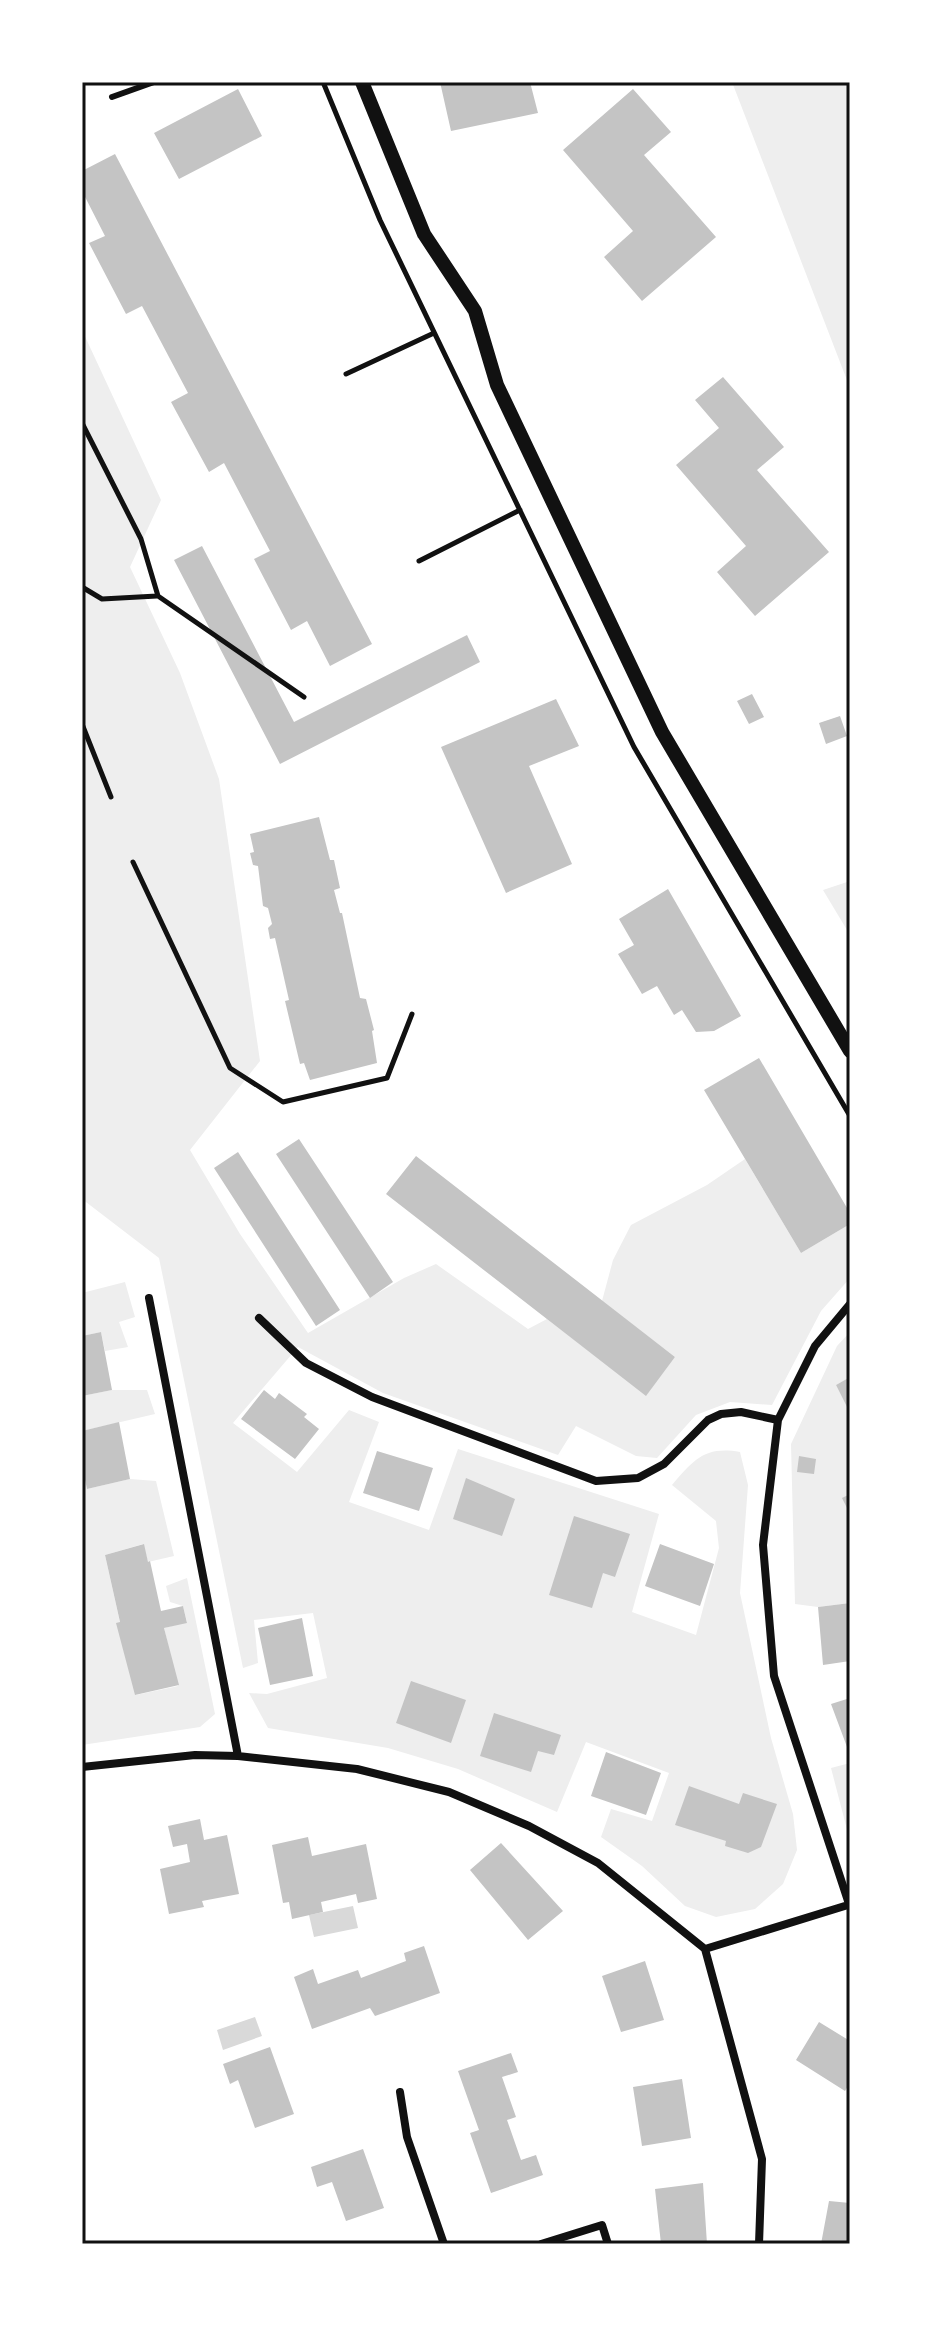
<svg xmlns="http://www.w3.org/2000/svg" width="932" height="2326" viewBox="0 0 932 2326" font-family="'Playfair Display',serif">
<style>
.green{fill:#eee}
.water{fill:#d9d9d9}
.building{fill:#c4c4c4}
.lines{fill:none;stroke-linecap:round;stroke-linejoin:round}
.path{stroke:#111;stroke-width:5}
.service{stroke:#111;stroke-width:6}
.minor{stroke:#111;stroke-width:8}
.tertiary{stroke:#111;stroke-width:14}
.neatline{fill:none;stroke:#111;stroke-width:3}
</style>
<rect width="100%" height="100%" fill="#fff"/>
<path class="green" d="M732 82H850V388Z
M82 330 161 500 130 567 180 673 219 779 260 1061 190 1150 240 1234 308 1333 404 1278 436 1264 528 1329 547 1319 646 1395 675 1357 602 1301 613 1260 631 1225 707 1185 745 1159 801 1253 850 1224V1278L821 1311 772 1405 730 1402 696 1415 657 1458 636 1456 576 1426 558 1455 383 1393 298 1347 233 1423 297 1472 349 1410 379 1422 349 1502 429 1530 458 1449 659 1514 632 1612 696 1635 719 1548 716 1521 672 1485C694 1460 704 1446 740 1452L748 1485 740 1593 771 1738 793 1814 797 1850 783 1884 755 1909 716 1917 685 1906 642 1866 601 1837 611 1809 652 1821 669 1773 586 1742 557 1812 458 1769 388 1748 268 1728 249 1693 267 1694 327 1678 313 1613 254 1620 258 1663 243 1668 159 1258 82 1199Z
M850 881V935L823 890Z
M125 1282 135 1317 119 1322 128 1347 105 1351 101 1332 82 1336V1293Z
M850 1332V1377L836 1385 850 1413V1494L843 1498 850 1514V1603L818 1607 795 1604 791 1444 837 1346Z
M112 1390H147L155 1414 82 1431V1396Z
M82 1466 87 1489 130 1479 156 1481 174 1556 148 1562 143 1544 105 1555 136 1695 178 1686 164 1628 187 1622 183 1606 170 1602 166 1586 187 1578 215 1714 200 1727 82 1745Z
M850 1763V1841L831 1768Z"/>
<path class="water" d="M353 1906 358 1928 314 1937 309 1915Z
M255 2017 262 2036 223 2050 217 2030Z"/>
<path class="building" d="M440 82H530L538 113 451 131Z
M238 89 262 136 179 179 154 133Z
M633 89 671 132 644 155 716 237 642 301 604 257 633 231 563 150Z
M115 154 372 644 330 666 307 621 291 630 254 559 270 551 224 463 209 472 171 402 188 393 142 306 126 314 89 243 105 236 82 191V171Z
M723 377 784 447 757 470 829 552 755 616 717 572 746 546 676 465 719 428 695 400Z
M202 546 294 722 467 635 480 662 280 764 174 560Z
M752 694 764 717 749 724 737 701Z
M556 699 579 746 529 766 572 864 506 893 441 747Z
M840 716 847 736 826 744 819 723Z
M319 817 330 860H334L340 888 334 890 340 913H342L360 998 366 999 374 1030 372 1031 377 1063 310 1080 304 1063 300 1064 285 1001 289 1000 275 938 270 939 268 928 272 924 268 908 263 906 258 866 253 865 250 853 254 852 250 834Z
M668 889 741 1016 714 1031 696 1032 682 1010 674 1015 657 986 642 994 618 954 634 945 619 919Z
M759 1058 850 1213V1224L801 1253 704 1090Z
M299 1139 393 1282 370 1298 276 1154Z
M238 1152 340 1310 316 1326 214 1168Z
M416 1156 675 1357 646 1396 386 1194Z
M101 1332 112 1390 82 1396V1336Z
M850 1377V1413L836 1385Z
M264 1390 275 1399 279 1393 307 1414 304 1417 319 1429 295 1459 241 1419Z
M119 1422 130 1479 87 1489 82 1466V1431Z
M377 1451 433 1468 419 1511 363 1493Z
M799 1456 816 1459 814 1474 797 1472Z
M466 1478 515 1499 502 1536 453 1519Z
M850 1494V1514L842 1498Z
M574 1516 630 1534 615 1577 603 1573 592 1608 549 1595Z
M144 1544 148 1562 150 1561 161 1611 183 1606 187 1623 164 1628 179 1685 135 1695 116 1623 120 1622 105 1555Z
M660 1544 714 1564 700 1606 645 1586Z
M850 1603V1661L823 1665 818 1607Z
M302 1618 313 1676 270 1685 258 1628Z
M411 1681 466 1700 451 1743 396 1723Z
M850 1698V1755L831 1704Z
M494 1713 561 1735 554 1755 538 1751 531 1772 480 1756Z
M606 1752 661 1773 646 1815 591 1796Z
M689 1786 739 1804 743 1793 777 1804 761 1847 748 1853 725 1846 726 1841 675 1825Z
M200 1819 204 1840 227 1835 239 1894 202 1901 204 1907 169 1914 160 1869 190 1862 187 1844 173 1847 168 1826Z
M308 1837 312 1856 366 1844 377 1899 358 1903 356 1894 321 1902 323 1912 292 1919 289 1902 283 1903 272 1845Z
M501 1843 563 1911 528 1940 470 1870Z
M424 1946 440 1993 375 2016 370 2008 312 2029 294 1977 313 1969 318 1984 358 1970 361 1978 406 1961 404 1953Z
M645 1961 664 2020 621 2032 602 1976Z
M819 2022 850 2041V2083L845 2091 796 2060Z
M270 2047 294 2114 255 2128 238 2080 230 2084 223 2064Z
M511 2053 518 2072 502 2077 516 2117 507 2120 521 2160 536 2155 543 2175 491 2193 470 2133 479 2130 458 2071Z
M682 2079 691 2138 642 2146 633 2087Z
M363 2149 384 2208 346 2221 332 2182 317 2187 311 2167Z
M703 2183 707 2244H661L655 2189Z
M829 2201 850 2203V2244H821Z"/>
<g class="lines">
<path class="path" d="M323 82 380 220 634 747 850 1116
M346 374 434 333
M82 423 141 539 158 596 304 697
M419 561 520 510
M82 587 102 599 157 596
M82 724 111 797
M133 862 230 1068 283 1102 387 1078 412 1014"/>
<path class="service" d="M112 97 154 82"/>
<path class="minor" d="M149 1298 238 1756
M850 1304 815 1346 778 1420 763 1545 774 1676 850 1907
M259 1318 306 1363 372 1397 596 1481 638 1478 664 1464 708 1420 721 1414 741 1412 778 1420
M82 1767 195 1755 238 1756 357 1769 449 1792 529 1826 598 1863 705 1949 762 2159 759 2244
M705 1949 848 1905
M400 2092 407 2137 444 2244
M541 2244 602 2225 608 2244"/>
<path class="tertiary" d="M362 82 424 234 475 311 497 385 662 732 850 1051"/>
</g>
<rect width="932" height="2326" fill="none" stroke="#ffffff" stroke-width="168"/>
<rect x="84" y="84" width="764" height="2158" class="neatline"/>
</svg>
